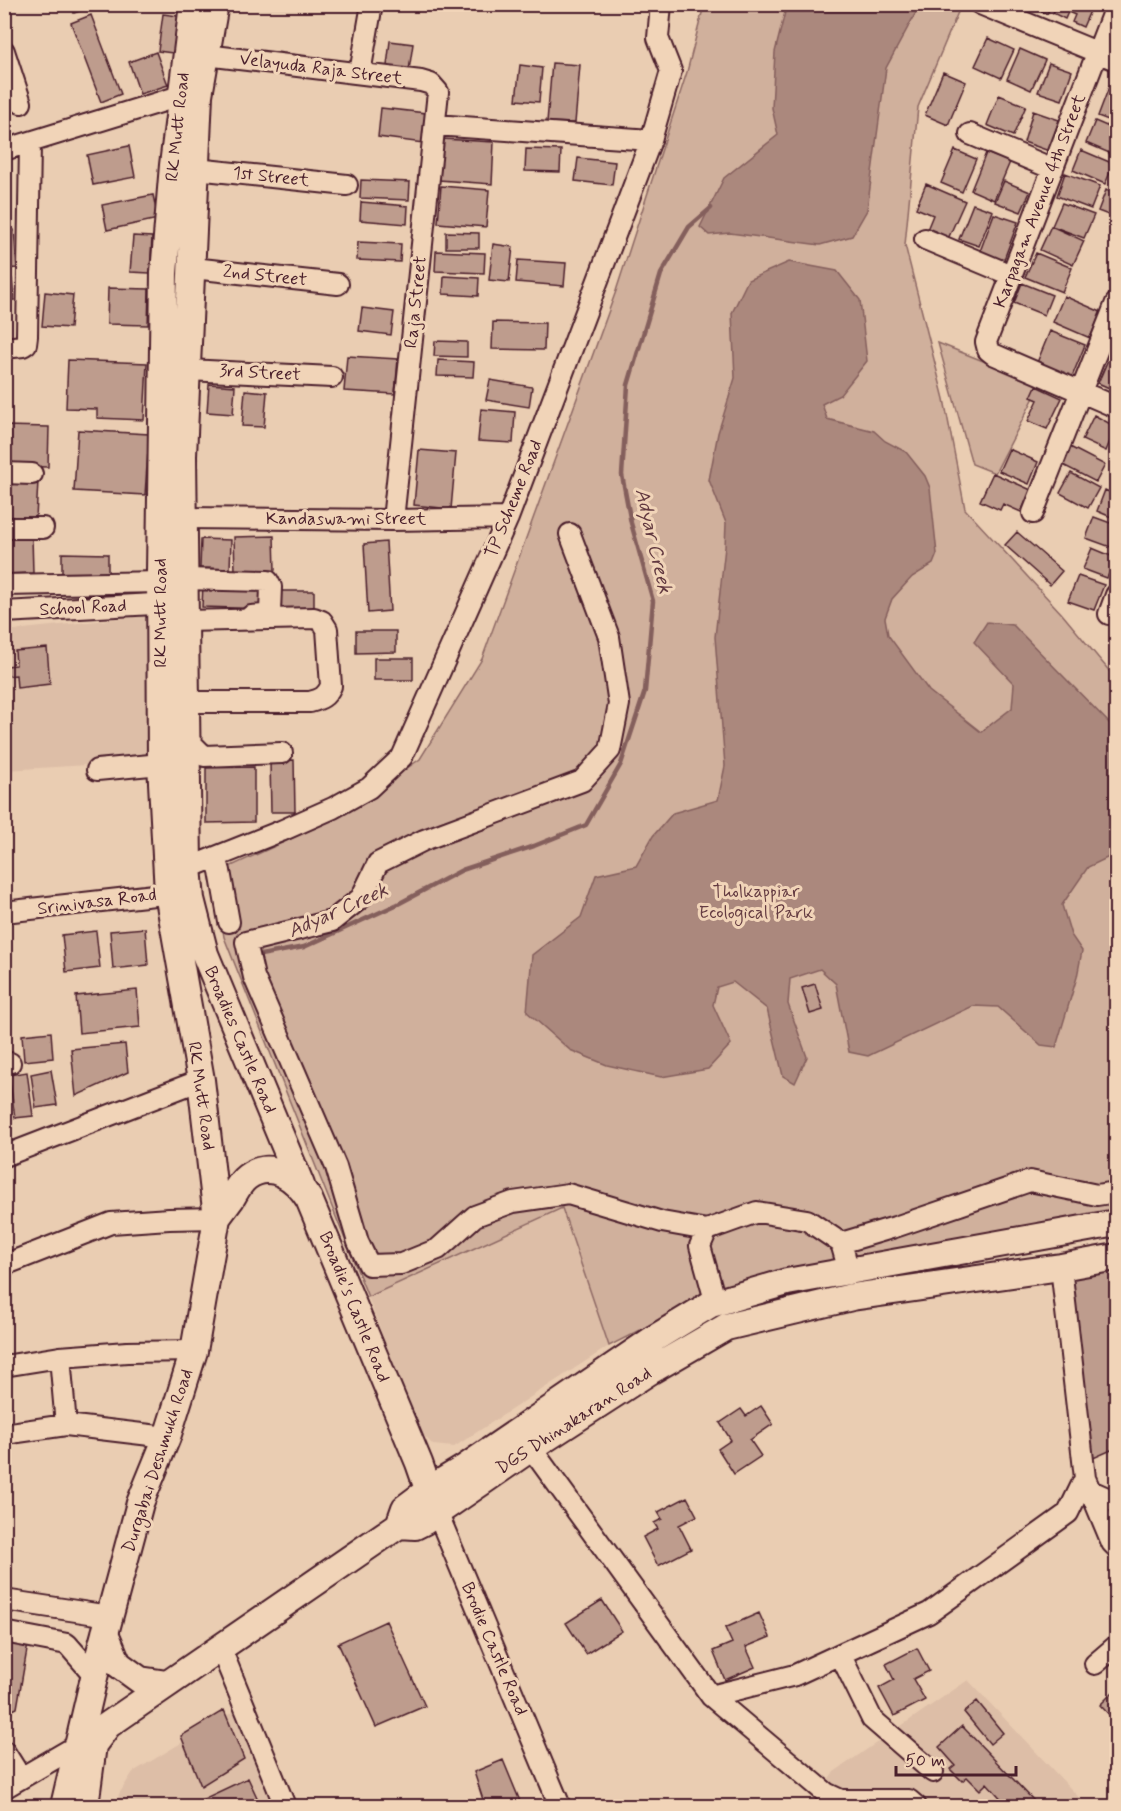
<svg xmlns="http://www.w3.org/2000/svg" width="1121" height="1811" viewBox="0 0 1121 1811" font-family="Mynerve,sans-serif">
<style>
.built{fill:#ddbea7}
.green{fill:#d0b09c;stroke:#8d6864;stroke-width:1.5}
.water{fill:#ab887d;stroke:#845e5c;stroke-width:1.5}
.lines{fill:none;stroke-linecap:round;stroke-linejoin:round}
.stream{stroke:#845e5c;stroke-width:4.5}
.building{fill:#be9c8d;stroke:#4a1f2b;stroke-width:1.5}
.minor-casing{stroke:#4a1f2b;stroke-width:24}
.major-casing{stroke:#4a1f2b;stroke-width:30}
.minor{stroke:#f1d4b8;stroke-width:20}
.major{stroke:#f1d4b8;stroke-width:26}
.labels{text-anchor:middle;dominant-baseline:central;stroke-width:6;stroke-linejoin:round;paint-order:stroke}
.street-label{font-size:18px;fill:#4a1f2b;stroke:#f1d4b8}
.park-label{font-size:18px;fill:#653c42;stroke:#f1d4b8}
.water-label{font-size:20px;font-style:italic;fill:#623940;stroke:#f1d4b8}
</style>
<rect width="100%" height="100%" fill="#eacdb2"/>
<filter id="ink" filterUnits="userSpaceOnUse"><feTurbulence type="fractalNoise" baseFrequency=".0167" numOctaves="2"/><feDisplacementMap in="SourceGraphic" scale="12" xChannelSelector="R" yChannelSelector="G"/><feConvolveMatrix kernelMatrix="1 2 1 2 8 2 1 2 1" color-interpolation-filters="sRGB"/></filter>
<g filter="url(#ink)">
<path class="built" d="M161 614 170 760 5 770V631Z
M563 1208 609 1346 454 1447 433 1445 418 1429 368 1297Z
M968 1680 1087 1806H806L834 1772Z
M236 1710 275 1806H117L119 1794 133 1772Z"/>
<path class="green" d="M704 5H961L918 107 905 245 944 399 965 509 1062 614 1116 679V1212L731 1284 609 1346 562 1208 368 1297 224 937 214 874 336 818 420 759 482 659 616 291 687 72Z
M938 343 1041 384 995 473 972 464Z"/>
<path class="water" d="M787 4 920 5 886 68 867 210 852 236 820 245 730 233 709 235 700 227 724 178 778 135 772 108 775 52Z
M789 262 837 271 860 300 867 361 840 395 822 404 827 419 874 431 885 441 906 452 925 476 930 488 937 554 933 564 912 577 892 599 885 618 888 635 929 691 981 732 1012 708 1014 684 974 642 987 622 1013 625 1116 730V860L1113 855 1088 867 1062 905 1071 935 1082 951 1077 977 1056 1047 1041 1045 998 1007 973 1006 868 1056 849 1052 836 984 820 969 790 979 788 1004 807 1057 795 1083 783 1076 767 1009 733 982 717 987 713 1005 731 1044 708 1069 661 1077 607 1065 570 1050 527 1012 532 955 581 917 596 875 636 866 653 836 673 813 718 800 725 766 715 637 725 547 726 523 709 480 718 433 735 378 732 313 748 280Z"/>
<g class="lines">
<path class="stream" d="M255 956 304 947 398 904 462 870 534 846 586 825 621 764 645 691 653 601 631 523 622 475 628 385 661 274 689 227 711 208"/>
</g>
<path class="building" d="M71 4H97V5L74 13Z
M1028 4H1052L1047 14Z
M1057 4H1093L1083 27 1072 22 1075 15 1068 12 1065 19 1053 13Z
M163 14 185 17 180 54 158 51Z
M91 15 121 94 101 102 71 23Z
M988 38 1014 50 1001 78 975 66Z
M390 41 413 44 409 70 387 66Z
M1020 49 1045 60 1031 90 1007 79Z
M156 52 168 85 140 94 129 62Z
M552 63 580 65 575 123 547 122Z
M1049 63 1072 71 1062 100 1038 92Z
M520 65 542 68 539 102 516 100Z
M943 72 966 82 948 125 925 115Z
M1109 87 1116 90V123L1098 116Z
M999 95 1026 106 1013 136 987 125Z
M381 108 426 113 423 143 378 137Z
M1033 111 1059 120 1049 151 1024 142Z
M1095 121 1116 130V148L1114 155 1086 143Z
M442 139 494 142 492 184 439 180Z
M129 146 135 177 93 185 87 155Z
M526 149 561 150 560 172 525 171Z
M955 150 976 159 962 192 941 183Z
M1081 150 1114 164 1105 184 1073 170Z
M986 153 1010 162 994 200 971 190Z
M578 158 615 162 612 185 575 181Z
M1065 173 1100 186 1091 209 1057 196Z
M361 180 410 182 409 200 360 198Z
M1004 181 1030 192 1021 212 995 202Z
M926 184 965 201 947 241 926 232 933 215 916 208Z
M441 186 489 190 486 227 438 223Z
M1106 190 1116 194V218L1098 211Z
M153 195 158 219 107 230 102 205Z
M361 202 408 206 407 224 360 220Z
M1062 203 1094 215 1084 238 1052 226Z
M973 204 993 211 979 246 959 239Z
M994 214 1018 222 1003 262 979 254Z
M1051 226 1084 241 1073 265 1040 250Z
M14 230 17 268 4 269V231Z
M446 232 479 233V248H446Z
M133 236 152 237 150 273 130 272Z
M358 242 401 244 400 262 357 260Z
M493 244 513 247 509 282 489 280Z
M436 251 485 253 484 273 435 271Z
M1036 253 1072 268 1062 292 1025 277Z
M518 260 566 263 564 286 516 282Z
M444 276 479 278 478 296 443 294Z
M12 279 14 300 4 301V280Z
M1022 283 1052 295 1044 315 1014 303Z
M108 288 149 289 148 325 107 324Z
M45 292 73 295 70 328 42 326Z
M1064 296 1101 312 1090 338 1053 322Z
M362 308 394 312 391 335 359 331Z
M493 322 545 323 544 350 492 349Z
M1050 331 1085 345 1071 379 1036 365Z
M435 341 467 342V357L434 356Z
M1114 346 1116 347V391L1098 383Z
M347 356 398 359 395 394 344 391Z
M68 360 147 363 144 420 97 418V409L66 408Z
M438 360 474 362 473 377 437 376Z
M490 380 532 387 529 407 486 400Z
M209 384 235 386 233 414 207 412Z
M1036 386 1062 398 1047 429 1028 421 1038 400 1031 397Z
M245 390 267 392 264 427 242 426Z
M481 409 515 412 513 443 478 441Z
M1094 415 1116 427 1106 451 1082 440Z
M4 426 49 427 48 467 4 466Z
M78 430 149 434 145 495 74 491Z
M1070 447 1105 465 1096 482 1061 464Z
M1009 449 1038 462 1029 484 999 471Z
M419 450 456 453 451 509 414 505Z
M993 473 1031 490 1021 512 1003 504 1000 510 980 501Z
M1071 473 1099 488 1088 508 1060 493Z
M4 479 38 481 36 518 4 517Z
M1105 490 1116 495V519L1097 511Z
M1094 517 1116 525V549L1086 538Z
M1017 532 1062 571 1050 585 1005 545Z
M274 536 275 570 235 571 234 537Z
M32 537 33 573 4 574V538Z
M201 539 231 540 230 569 200 568Z
M386 542 390 611 368 613 364 544Z
M1092 548 1116 558 1107 578 1083 569Z
M62 553 108 554V577L62 576Z
M1078 576 1104 585 1094 610 1068 601Z
M203 583 269 585 268 609 202 607Z
M277 591H314V616H277Z
M356 631H396V652L356 653Z
M47 648 50 684 17 688 16 675 5 676 7 689H4V654L6 666 16 665 15 651Z
M374 658H413V680H374Z
M294 760 295 812H271L270 761Z
M254 767V822L206 823V768Z
M145 928 148 965 113 969 110 931Z
M96 931 100 968 66 972 62 935Z
M815 984 823 1010 810 1014 802 988Z
M137 990 140 1027 79 1033 76 996Z
M51 1032 53 1058 24 1061 22 1035Z
M125 1044 128 1072 76 1096 71 1049Z
M51 1070 57 1105 36 1108 31 1074Z
M27 1072 33 1116 15 1118 9 1075Z
M1116 1270V1448L1089 1460 1069 1279Z
M761 1406 773 1424 750 1440 761 1456 734 1474 718 1449 731 1440 720 1423 741 1409 746 1416Z
M687 1497 697 1516 679 1525 691 1549 658 1566 643 1537 658 1529 654 1523 662 1519 658 1512Z
M602 1600 622 1631 586 1654 566 1623Z
M759 1613 770 1637 746 1647 755 1667 725 1680 713 1651 732 1643 725 1628Z
M386 1621 425 1706 376 1727 338 1643Z
M4 1641 28 1644 17 1708 4 1714Z
M917 1648 929 1671 913 1679 925 1700 894 1716 879 1688 894 1680 886 1664Z
M1116 1689V1719L1115 1721 1100 1705Z
M977 1701 1003 1733 990 1744 964 1712Z
M224 1710 244 1759 201 1786 181 1736Z
M962 1726 1039 1806H1001L1005 1803 987 1783 980 1790 967 1777 962 1781 950 1769 955 1765 939 1747Z
M503 1760 522 1806H485L474 1772Z
M248 1778 261 1806H202L199 1801Z"/>
<g class="lines">
<g class="minor-casing">
<path id="minor" d="M980 4 1116 60
M1116 4 986 342 988 350 993 354 1116 407
M4 51 21 103
M206 55 421 81 431 84 438 92 393 520
M360 73 372 4
M435 125 651 140
M970 134 1053 169
M4 150 180 96H194
M196 169 347 185
M925 239 1011 275
M193 268 338 284
M4 348 23 346 26 344 27 336 30 144
M188 370 332 377
M4 473 32 474
M1033 513 1116 303
M184 518 393 520 508 518
M4 528H43
M570 534 609 637 619 704 610 750 582 781 424 840 378 863 361 898 332 921 246 942 254 977 336 1167 358 1242 369 1265 401 1264 438 1249 475 1216 513 1202 568 1194 662 1222 707 1230
M185 579 268 581 271 587 270 612 264 615 251 616
M4 585 161 582
M4 612 173 603
M1109 614 1116 595
M185 621 314 618 322 621 327 629 331 686C326 697 321 699 310 702H186
M186 738 204 756 282 753
M97 770 161 764
M216 858 220 871 229 922
M188 868 281 831 333 808 369 788 402 757 508 518 651 140 671 71 658 38 661 4
M4 912 181 892
M4 1064 10 1063
M4 1156 201 1080
M841 1243 895 1227 1030 1181 1097 1195 1116 1192
M4 1265 111 1223 169 1219 217 1218
M1061 1267 1085 1478 1112 1543 1116 1547
M711 1304 713 1293 700 1246 707 1230 757 1212 807 1220 841 1243 849 1271
M60 1357 66 1425
M4 1366 60 1357 127 1352 194 1351
M4 1434 66 1425 167 1437
M531 1448 711 1696 826 1793 841 1800H909L916 1806
M1091 1491 1116 1502
M437 1512 560 1806
M4 1600 109 1616
M4 1632 67 1644 94 1675
M221 1649 285 1806
M840 1654 872 1719 933 1772
M1095 1664 1116 1646
M711 1696 795 1675 929 1613 1068 1513 1085 1478
M4 1751 21 1778
M4 1788 78 1745"/>
</g>
<g class="major-casing">
<path id="major" d="M215 4 199 95 183 456 188 868 191 899 205 954 301 1185
M217 1218C221 1212 226 1206 231 1199 236 1191 239 1183 247 1177 271 1159 296 1178 309 1199L419 1463 434 1506
M399 1525 405 1508 433 1487 466 1467 655 1338 711 1304 787 1282 1116 1223
M105 1633 118 1664 140 1680 167 1684
M64 1806 100 1652 140 1503 167 1437 194 1351 217 1218 201 1080 168 893 161 764 160 572 164 273 173 165 193 4
M85 1806 93 1745 108 1725 399 1525 415 1526 425 1521 531 1448 650 1371 726 1327 852 1297 1061 1267 1116 1257"/>
</g>
<use href="#minor" class="minor"/>
<use href="#major" class="major"/>
</g>
</g>
<g class="labels">
<g class="street-label">
<text transform="translate(321 69) rotate(7)">Velayuda Raja Street</text>
<text transform="translate(178 127) rotate(-84)">RK Mutt Road</text>
<text transform="translate(271 177) rotate(6)">1st Street</text>
<text transform="translate(1040 201) rotate(-69)">Karpagam Avenue 4th Street</text>
<text transform="translate(265 276) rotate(6)">2nd Street</text>
<text transform="translate(416 302) rotate(-84)">Raja Street</text>
<text transform="translate(260 373) rotate(3)">3rd Street</text>
<text transform="translate(514 499) rotate(-68)">TP Scheme Road</text>
<text x="346" y="519">Kandaswami Street</text>
<text transform="translate(83 608) rotate(-3)">School Road</text>
<text transform="translate(161 613) rotate(-90)">RK Mutt Road</text>
<text transform="translate(97 902) rotate(-7)">Srinivasa Road</text>
<text transform="translate(240 1040) rotate(67)">Broadies Castle Road</text>
<text transform="translate(201 1096) rotate(82)">RK Mutt Road</text>
<text transform="translate(354 1307) rotate(68)">Broadie's Castle Road</text>
<text transform="translate(574 1421) rotate(-33)">DGS Dhinakaran Road</text>
<text transform="translate(158 1461) rotate(-72)">Durgabai Deshmukh Road</text>
<text transform="translate(494 1649) rotate(67)">Brodie Castle Road</text>
</g>
<g class="park-label">
<text x="756" y="892">Tholkappiar<tspan x="756" dy="21">Ecological Park</tspan></text>
</g>
<g class="water-label">
<text transform="translate(653 541) rotate(77)">Adyar Creek</text>
<text transform="translate(338 911) rotate(-24)">Adyar Creek</text>
</g>
</g>
<rect width="1121" height="1811" fill="none" stroke="#f1d4b8" stroke-width="24"/>
<rect x="12" y="12" width="1097" height="1787" fill="none" stroke="#4a1f2b" stroke-width="2" filter="url(#ink)"/>
<path d="M896 1766v9h120v-9" fill="none" stroke="#4a1f2b" stroke-width="3"/>
<text x="905" y="1766" font-size="18" fill="#4a1f2b" stroke="#f1d4b8" stroke-width="4.5" paint-order="stroke">50 m</text>
</svg>
